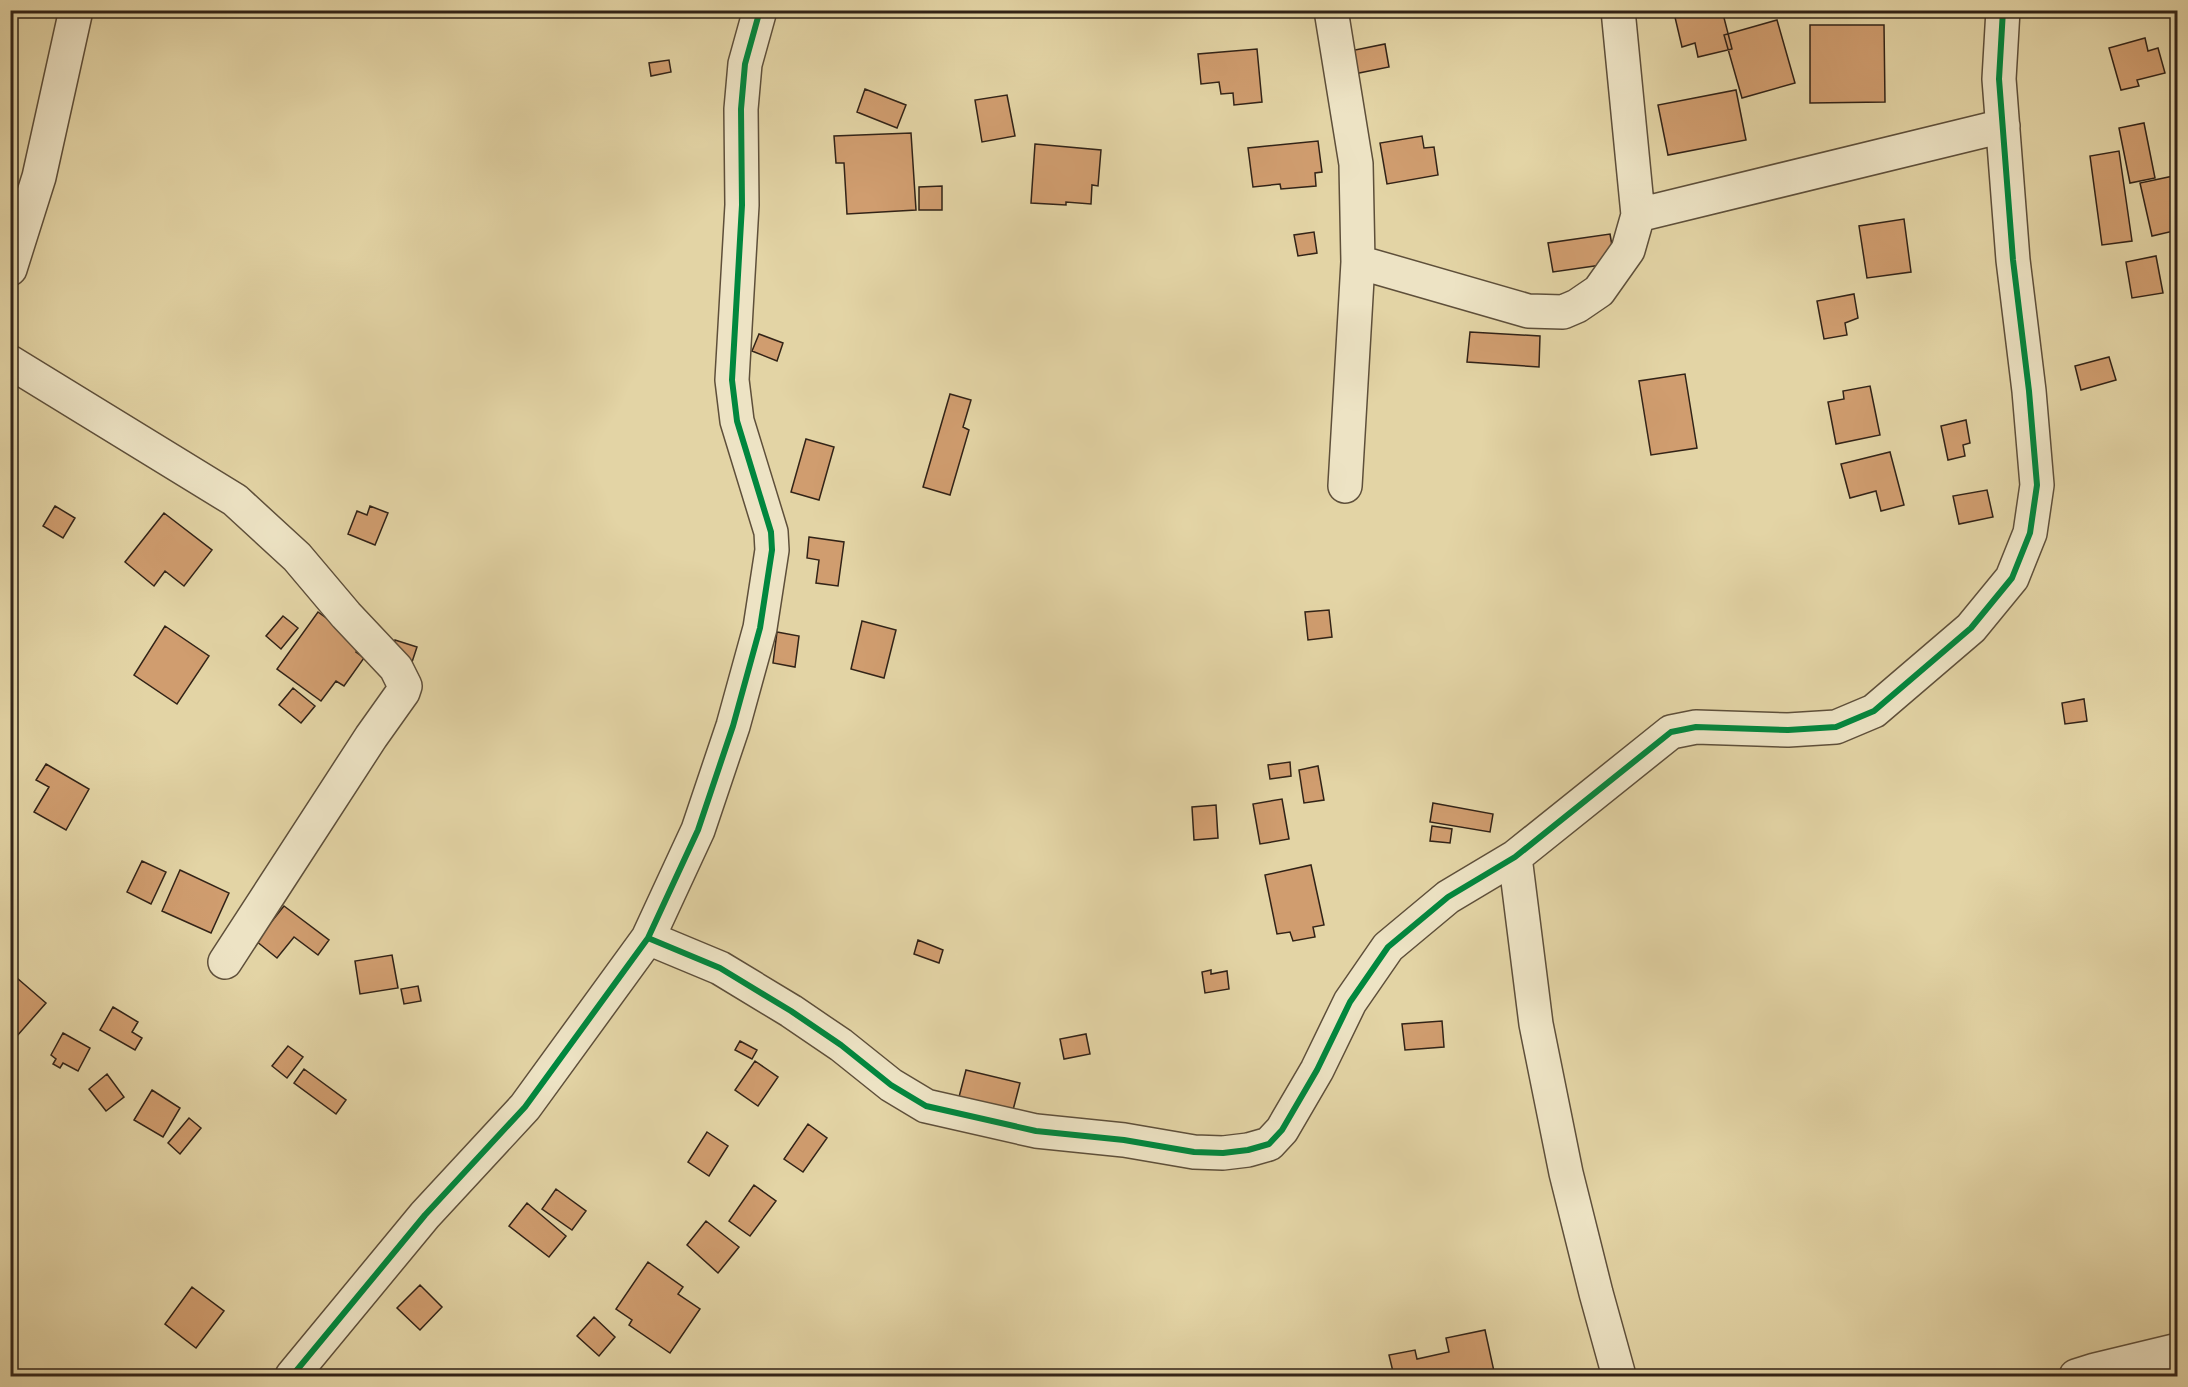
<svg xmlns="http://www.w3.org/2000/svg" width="2188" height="1387" viewBox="0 0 2188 1387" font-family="'Libre Bodoni',serif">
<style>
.building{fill:#d09d6f;stroke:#322317;stroke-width:1.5}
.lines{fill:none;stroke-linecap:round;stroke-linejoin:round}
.street-casing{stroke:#5e4f3a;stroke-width:36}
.street{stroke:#ede3c4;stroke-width:33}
.cycleway-casing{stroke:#ede3c4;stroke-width:10}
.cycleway{stroke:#00873e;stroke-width:6}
</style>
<rect width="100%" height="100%" fill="#e3d4a5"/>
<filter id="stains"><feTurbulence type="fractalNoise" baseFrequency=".00333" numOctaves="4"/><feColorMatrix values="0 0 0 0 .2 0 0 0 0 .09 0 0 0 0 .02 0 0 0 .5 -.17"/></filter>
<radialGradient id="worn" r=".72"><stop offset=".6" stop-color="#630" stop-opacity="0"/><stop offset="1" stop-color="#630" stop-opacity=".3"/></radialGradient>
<path class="building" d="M1685 10H1722L1732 49 1698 57 1695 43 1682 47 1674 13Z
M1777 20 1795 83 1742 98 1724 35Z
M1810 25H1884L1885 102 1810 103Z
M2145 38 2148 51 2158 48 2165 73 2137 80 2139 86 2121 90 2109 48Z
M1385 44 1389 67 1349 75 1345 52Z
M1257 49 1262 102 1234 105 1233 93 1221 94 1219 82 1201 84 1198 54Z
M669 60 671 72 651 76 649 63Z
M865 89 906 105 897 128 857 112Z
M1736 90 1746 140 1668 155 1658 105Z
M1007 95 1015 136 982 142 975 100Z
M2144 123 2155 178 2130 183 2119 128Z
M911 133 916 210 847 214 844 163H836L834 136Z
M1422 136 1424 148 1434 147 1438 175 1387 184 1380 143Z
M1318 141 1322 172 1315 173 1316 186 1281 189 1280 184 1253 187 1248 148Z
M1035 144 1101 150 1098 186 1092 185 1091 204 1066 202V205L1031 203Z
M2119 151 2132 241 2102 245 2090 156Z
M2178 175V230L2152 236 2140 183Z
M942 186V210H919V187Z
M1904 219 1911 272 1867 278 1859 226Z
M1314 232 1317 253 1298 256 1294 235Z
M1610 234 1615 263 1553 272 1548 243Z
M2156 256 2163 293 2132 298 2126 262Z
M1854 294 1858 318 1845 323 1847 335 1824 339 1817 301Z
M1470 332 1540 336 1539 367 1467 362Z
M759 334 783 343 777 361 752 351Z
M2109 357 2116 380 2081 390 2075 366Z
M1685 374 1697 448 1651 455 1639 381Z
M1870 386 1880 435 1836 444 1828 402 1844 399 1843 391Z
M950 394 971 400 963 427 969 430 950 495 923 487Z
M1966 420 1970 443 1963 445 1965 456 1948 460 1941 426Z
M806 439 834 447 819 500 791 492Z
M1890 452 1904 505 1881 511 1876 491 1850 498 1841 464Z
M1987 490 1993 517 1959 524 1953 496Z
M55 506 75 518 63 538 43 526Z
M370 506 388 513 375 545 348 534 357 511 367 515Z
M164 513 212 550 184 586 165 571 154 586 125 562Z
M809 537 844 542 838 586 816 583 819 560 807 558Z
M1329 610 1332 637 1308 640 1305 612Z
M318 612 362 644 356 652 364 658 344 686 336 681 321 701 277 669Z
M283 616 298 628 281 649 266 636Z
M862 621 896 630 884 678 851 669Z
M165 626 209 656 177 704 134 675Z
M777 632 799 636 795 667 773 663Z
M395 640 417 647 412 662 391 657Z
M293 688 315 706 301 723 279 705Z
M2084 699 2087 721 2065 724 2062 703Z
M1290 762 1291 776 1270 779 1268 765Z
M46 764 89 789 66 830 34 812 49 787 36 780Z
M1318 766 1324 800 1304 803 1299 770Z
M1282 799 1289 839 1260 844 1253 804Z
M1433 803 1493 814 1490 832 1430 822Z
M1216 805 1218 838 1194 840 1192 807Z
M1432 826 1452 829 1450 843 1430 841Z
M142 861 166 872 151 904 127 892Z
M1311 865 1324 925 1313 927 1315 937 1293 941 1290 932 1277 934 1265 875Z
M180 870 229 893 211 933 162 911Z
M284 906 329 940 318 955 294 937 277 958 256 941Z
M918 940 943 950 939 963 914 954Z
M392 955 398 988 360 994 355 961Z
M1211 970V974L1227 971 1229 989 1205 993 1202 972Z
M10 972 46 1003 17 1036 10 1030Z
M418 986 421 1001 404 1004 401 989Z
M113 1007 138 1022 132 1032 142 1038 135 1050 100 1030Z
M1442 1021 1444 1047 1405 1050 1402 1024Z
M63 1033 90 1048 78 1071 63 1063 60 1068 53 1064 56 1059 51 1055Z
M1086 1034 1090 1054 1064 1059 1060 1039Z
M740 1041 757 1050 752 1059 735 1050Z
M288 1046 303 1057 287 1078 272 1066Z
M755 1061 778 1077 758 1106 735 1090Z
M304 1069 346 1100 336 1114 294 1083Z
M966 1070 1020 1083 1013 1110 959 1097Z
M107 1074 124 1097 106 1111 89 1089Z
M152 1090 180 1108 163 1137 134 1120Z
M189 1118 201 1128 180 1154 168 1143Z
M808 1124 827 1138 803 1172 784 1159Z
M707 1132 728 1146 709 1176 688 1162Z
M754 1185 776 1201 750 1236 729 1221Z
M556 1189 586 1211 572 1230 542 1209Z
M527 1203 566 1236 549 1257 509 1226Z
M706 1221 739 1247 718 1273 687 1245Z
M648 1262 683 1287 678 1294 700 1309 670 1353 629 1325 632 1320 616 1309Z
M420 1285 442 1307 420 1330 397 1308Z
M192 1287 224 1311 196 1348 165 1324Z
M594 1317 615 1337 599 1356 577 1336Z
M1485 1330 1495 1376H1394L1389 1355 1415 1350 1417 1359 1449 1352 1446 1338Z"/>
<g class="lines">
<g class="street-casing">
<path id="street" d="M1331 10 1356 164 1358 262 1345 486
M1638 215 2003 126
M1358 262 1528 311 1563 312 1577 306 1599 291 1628 250 1638 215 1618 10
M10 269 39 177 76 10
M10 362 235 500 297 557 346 615 396 668 405 686 403 692 371 737 225 962
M1515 857 1536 1024 1566 1173 1596 1293 1619 1376
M648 938 720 968 791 1011 841 1045 891 1085 926 1106 1036 1131 1124 1140 1194 1152 1223 1153 1248 1150 1269 1144 1282 1130 1317 1070 1350 1002 1388 947 1448 897 1515 857 1671 732 1696 727 1788 730 1836 727 1874 711 1971 628 2012 578 2030 533 2037 485 2029 391 2013 260 1999 79 2003 10
M292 1376 425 1215 525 1107 648 938 698 830 733 726 760 628 772 550 771 532 737 421 732 380 742 205 741 109 745 64 760 10
M2076 1376 2095 1370 2178 1350"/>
</g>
<use href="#street" class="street"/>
<g class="cycleway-casing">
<path id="cycleway" d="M648 938 720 968 791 1011 841 1045 891 1085 926 1106 1036 1131 1124 1140 1194 1152 1223 1153 1248 1150 1269 1144 1282 1130 1317 1070 1350 1002 1388 947 1448 897 1515 857 1671 732 1696 727 1788 730 1836 727 1874 711 1971 628 2012 578 2030 533 2037 485 2029 391 2013 260 1999 79 2003 10
M292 1376 425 1215 525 1107 648 938 698 830 733 726 760 628 772 550 771 532 737 421 732 380 742 205 741 109 745 64 760 10"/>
</g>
<use href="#cycleway" class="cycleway"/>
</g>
<rect width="2188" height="1387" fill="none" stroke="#e3d4a5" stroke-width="36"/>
<rect x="12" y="12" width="2164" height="1363" fill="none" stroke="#322317" stroke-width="3"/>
<rect x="18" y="18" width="2152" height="1351" fill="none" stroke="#322317" stroke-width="1.5"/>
<rect width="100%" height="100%" filter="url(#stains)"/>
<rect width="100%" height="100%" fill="url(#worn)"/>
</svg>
